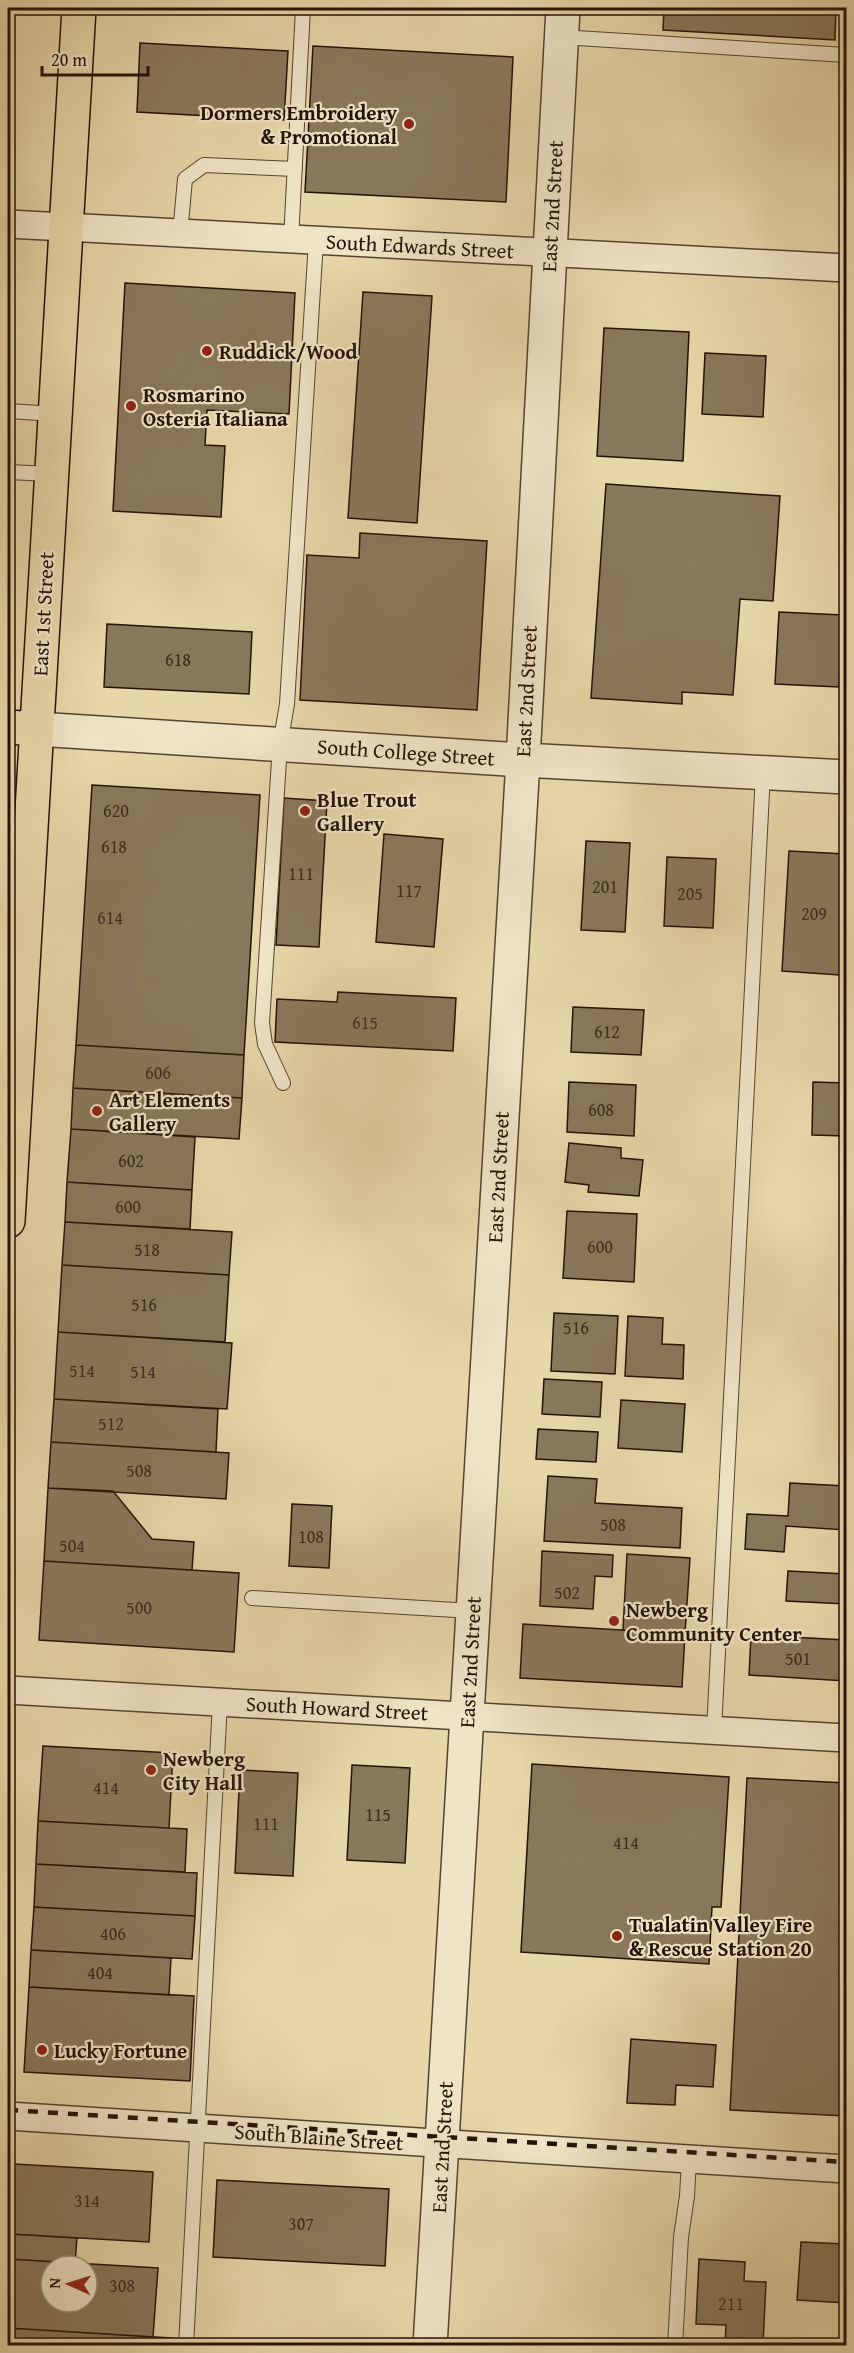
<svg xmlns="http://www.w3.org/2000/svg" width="854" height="2353" viewBox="0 0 854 2353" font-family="'Gentium Book Plus',serif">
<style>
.building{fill:#89785b;stroke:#251208;stroke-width:1.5;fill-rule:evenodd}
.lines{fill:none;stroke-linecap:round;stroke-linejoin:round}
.service-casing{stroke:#554330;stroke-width:16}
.minor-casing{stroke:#554330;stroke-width:30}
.tertiary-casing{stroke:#554330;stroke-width:36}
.primary-casing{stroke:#251208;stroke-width:36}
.service{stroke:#efe4c6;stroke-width:14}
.minor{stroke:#efe4c6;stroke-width:27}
.tertiary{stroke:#efe4c6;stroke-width:33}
.primary{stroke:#e6d6a8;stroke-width:33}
.rail{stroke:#251208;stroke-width:4.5;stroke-dasharray:10 10;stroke-linecap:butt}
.poi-dot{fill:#8f2418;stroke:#efe4c6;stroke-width:2}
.labels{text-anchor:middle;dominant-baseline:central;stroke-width:4.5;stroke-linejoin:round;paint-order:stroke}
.number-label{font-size:18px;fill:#3e2c1d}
.poi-label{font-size:21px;font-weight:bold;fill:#251208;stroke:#efe4c6;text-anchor:start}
.street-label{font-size:21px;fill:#251208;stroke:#efe4c6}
</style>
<rect width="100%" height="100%" fill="#e6d6a8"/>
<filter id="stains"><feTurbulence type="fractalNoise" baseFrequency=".00333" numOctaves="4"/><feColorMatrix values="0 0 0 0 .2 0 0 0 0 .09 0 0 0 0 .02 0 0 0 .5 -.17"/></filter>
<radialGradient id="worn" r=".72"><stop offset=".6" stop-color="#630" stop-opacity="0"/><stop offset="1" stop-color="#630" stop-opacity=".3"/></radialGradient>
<path class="building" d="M8 8H11L8 59Z
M664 8H836L835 40 663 30Z
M140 43 288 51 284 120 137 112Z
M313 46 513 57 506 202 305 192Z
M125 283 295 293 289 414 207 410 205 445 225 446 221 517 113 511Z
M363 292 432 296 417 523 348 518Z
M604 328 689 332 683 461 597 456Z
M705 353 766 356 763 417 702 414Z
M606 484 780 496 773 601 740 599 733 695 682 692V704L591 698Z
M360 533 487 541 477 710 300 700 307 555 359 558Z
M779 612 842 615 839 687 775 684Z
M107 624 252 632 249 694 104 687Z
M92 785 260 795 244 1055 76 1045Z
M284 798 327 801 319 947 276 945Z
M384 834 443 839 434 947 376 942Z
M586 841 630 843 625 932 581 930Z
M789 851 846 854 840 975 782 971Z
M667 857 716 859 713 928 664 926Z
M338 992 456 998 453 1051 275 1042 277 999 337 1002Z
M573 1007 644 1010 641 1055 571 1052Z
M76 1045 244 1055 242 1098 73 1088Z
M569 1082 636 1085 634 1136 567 1132Z
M813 1082 846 1083V1136L812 1135Z
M73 1088 242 1098 239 1139 71 1129Z
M71 1129 195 1137 192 1190 67 1182Z
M569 1143 621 1148V1158L643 1160 639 1196 588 1192 589 1185 565 1182Z
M67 1182 192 1190 190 1229 65 1222Z
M567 1211 637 1214 634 1282 563 1278Z
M65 1222 232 1232 229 1275 62 1265Z
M62 1265 229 1275 225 1342 58 1332Z
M554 1313 618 1316 615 1374 551 1371Z
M628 1316 663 1318 662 1344 684 1345 683 1379 625 1376Z
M58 1332 232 1343 227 1409 54 1399Z
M544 1379 602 1382 600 1417 542 1414Z
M54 1399 218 1409 216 1452 51 1442Z
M621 1400 685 1404 682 1452 618 1448Z
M538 1429 598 1432 596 1462 536 1459Z
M51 1442 229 1453 226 1499 48 1488Z
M548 1476 597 1479 595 1503 682 1508 680 1548 544 1541Z
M790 1483 846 1486V1530L786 1526 784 1552 745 1549 747 1514 788 1516Z
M48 1488 113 1491 152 1539 194 1542 192 1570 44 1561Z
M292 1504 332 1506 329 1568 289 1566Z
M542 1551 613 1555 612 1577 595 1576 593 1609 540 1606Z
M627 1554 690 1558 685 1634 623 1630Z
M44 1561 239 1573 234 1652 39 1640Z
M788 1571 846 1574V1604L786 1601Z
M523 1624 685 1634 682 1687 520 1678Z
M751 1635 846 1640V1681L749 1675Z
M43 1746 173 1753 169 1828 38 1821Z
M532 1764 729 1777 721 1907H712L709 1964 521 1952Z
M352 1765 410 1768 405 1863 347 1860Z
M240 1770 298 1773 293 1876 235 1873Z
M747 1778 846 1783V2116L730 2110Z
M38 1821 187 1829 185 1872 36 1864Z
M36 1864 197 1873 195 1916 34 1907Z
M34 1907 195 1916 192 1959 31 1950Z
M31 1950 171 1958 169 1995 29 1987Z
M29 1987 194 1996 190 2081 24 2072Z
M631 2039 716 2045 713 2087 676 2085 675 2105 627 2103Z
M14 2164 153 2172 149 2242 10 2234Z
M217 2180 389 2189 385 2266 213 2257Z
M10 2234 77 2238 75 2263 8 2259Z
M801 2242 846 2244V2303L797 2300Z
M8 2259 158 2268 153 2337 8 2328ZM51 2266H87V2302H51Z
M699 2259 745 2262 744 2281 766 2282 763 2346H725L726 2325 696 2324Z
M8 2328 171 2338 170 2346H8Z"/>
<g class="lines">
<g class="service-casing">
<path id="service" d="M561 37 846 55
M180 234 185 179 204 165 295 169
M291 240 303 8
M8 411 55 414
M8 472 51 474
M283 1083 265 1044 262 1023 280 745 287 704 316 241
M252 1598 473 1611
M714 1730 763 773
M186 2346 220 1702
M675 2346 681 2237 687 2196 689 2160"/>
</g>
<g class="minor-casing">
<path id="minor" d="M8 224 846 268
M8 1690 846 1738
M8 2116 846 2169"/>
</g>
<g class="tertiary-casing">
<path id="tertiary" d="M37 729 523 760 846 777
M430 2346 523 760 563 8"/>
</g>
<g class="primary-casing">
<path id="primary" d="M8 727 37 729
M8 1221 79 8"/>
</g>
<use href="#service" class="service"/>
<use href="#minor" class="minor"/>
<use href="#tertiary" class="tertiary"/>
<use href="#primary" class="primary"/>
<path class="rail" d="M8 2110 846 2162"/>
</g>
<g class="poi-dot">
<circle cx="409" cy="124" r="6"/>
<circle cx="207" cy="351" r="6"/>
<circle cx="131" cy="406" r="6"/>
<circle cx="305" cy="811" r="6"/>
<circle cx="97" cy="1111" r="6"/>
<circle cx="614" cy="1621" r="6"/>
<circle cx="151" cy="1770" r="6"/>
<circle cx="617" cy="1936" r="6"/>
<circle cx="42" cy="2050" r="6"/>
</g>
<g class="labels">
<g class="number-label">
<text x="178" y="659">618</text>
<text x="116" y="810">620</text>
<text x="114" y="846">618</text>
<text x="301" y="873">111</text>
<text x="605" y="886">201</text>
<text x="409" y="890">117</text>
<text x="690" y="893">205</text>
<text x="814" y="913">209</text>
<text x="110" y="917">614</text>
<text x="365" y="1022">615</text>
<text x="607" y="1031">612</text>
<text x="158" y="1072">606</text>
<text x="601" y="1109">608</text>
<text x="131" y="1160">602</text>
<text x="128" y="1206">600</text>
<text x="600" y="1246">600</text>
<text x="147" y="1249">518</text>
<text x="144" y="1304">516</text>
<text x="576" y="1327">516</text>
<text x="82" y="1370">514</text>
<text x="143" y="1371">514</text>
<text x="111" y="1423">512</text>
<text x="139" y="1470">508</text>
<text x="613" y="1524">508</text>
<text x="311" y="1536">108</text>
<text x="72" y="1545">504</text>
<text x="567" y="1592">502</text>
<text x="139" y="1607">500</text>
<text x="798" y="1658">501</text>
<text x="106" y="1787">414</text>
<text x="378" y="1814">115</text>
<text x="266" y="1823">111</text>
<text x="626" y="1842">414</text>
<text x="113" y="1933">406</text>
<text x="100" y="1972">404</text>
<text x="87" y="2200">314</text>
<text x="301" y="2223">307</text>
<text x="122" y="2285">308</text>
<text x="731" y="2303">211</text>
</g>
<g class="poi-label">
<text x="397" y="112" text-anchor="end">Dormers Embroidery<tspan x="397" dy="24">&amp; Promotional</tspan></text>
<text x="219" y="351">Ruddick/Wood</text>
<text x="143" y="394">Rosmarino<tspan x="143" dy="24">Osteria Italiana</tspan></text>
<text x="317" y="799">Blue Trout<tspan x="317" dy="24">Gallery</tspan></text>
<text x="109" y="1099">Art Elements<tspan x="109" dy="24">Gallery</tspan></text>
<text x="626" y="1609">Newberg<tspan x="626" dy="24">Community Center</tspan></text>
<text x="163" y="1758">Newberg<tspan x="163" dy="24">City Hall</tspan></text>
<text x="629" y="1924">Tualatin Valley Fire<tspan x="629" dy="24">&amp; Rescue Station 20</tspan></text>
<text x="54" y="2050">Lucky Fortune</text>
</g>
<g class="street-label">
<text transform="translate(552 206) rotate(-87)">East 2nd Street</text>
<text transform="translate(420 246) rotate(3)">South Edwards Street</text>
<text transform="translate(43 614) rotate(-87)">East 1st Street</text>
<text transform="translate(526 691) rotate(-87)">East 2nd Street</text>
<text transform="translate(406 752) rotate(4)">South College Street</text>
<text transform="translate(498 1177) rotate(-87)">East 2nd Street</text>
<text transform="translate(470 1662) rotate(-87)">East 2nd Street</text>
<text transform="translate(337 1708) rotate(3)">South Howard Street</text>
<text transform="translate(319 2137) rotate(4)">South Blaine Street</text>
<text transform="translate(442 2147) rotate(-87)">East 2nd Street</text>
</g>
</g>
<rect width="854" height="2353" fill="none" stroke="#e6d6a8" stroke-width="30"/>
<rect x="9" y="9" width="836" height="2335" fill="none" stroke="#251208" stroke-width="3"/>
<rect x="15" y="15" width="824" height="2323" fill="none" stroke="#251208" stroke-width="1.5"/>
<g transform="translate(69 2284) rotate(273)"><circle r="28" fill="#efe4c6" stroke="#9e907a" stroke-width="1.5"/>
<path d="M0-4.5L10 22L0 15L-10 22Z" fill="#8f2418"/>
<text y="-9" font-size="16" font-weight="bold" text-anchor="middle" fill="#251208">N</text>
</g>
<path d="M42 66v9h106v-9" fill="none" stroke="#251208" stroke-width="3"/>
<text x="51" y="66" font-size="18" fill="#251208" stroke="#efe4c6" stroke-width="4.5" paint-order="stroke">20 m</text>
<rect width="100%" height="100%" filter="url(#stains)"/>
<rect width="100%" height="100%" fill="url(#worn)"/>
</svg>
